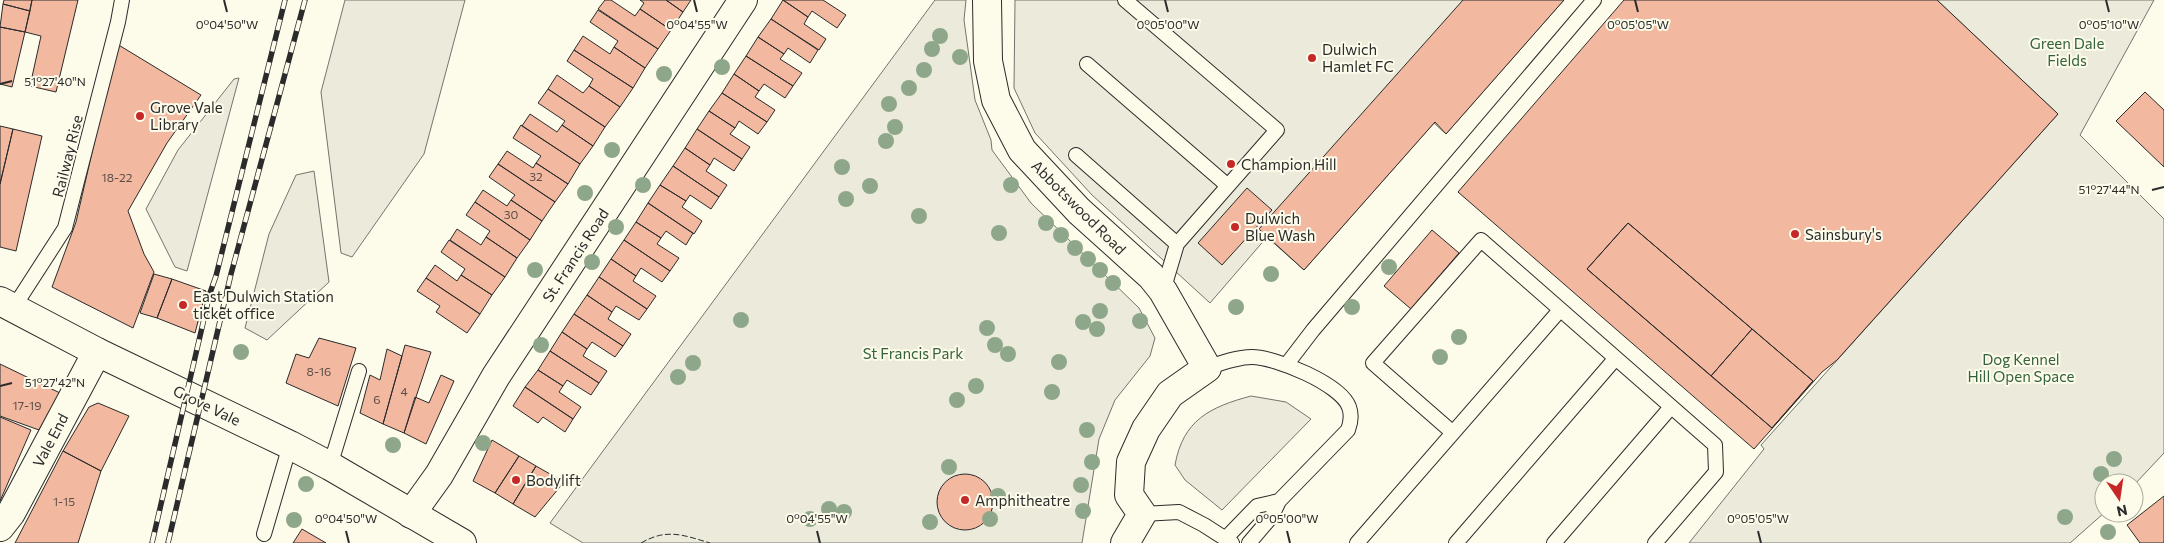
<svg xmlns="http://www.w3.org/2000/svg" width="2164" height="543" viewBox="0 0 2164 543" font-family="Commissioner,sans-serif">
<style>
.green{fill:#ecebdb;stroke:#74746e}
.building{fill:#f2b8a0;stroke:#2b2b2b;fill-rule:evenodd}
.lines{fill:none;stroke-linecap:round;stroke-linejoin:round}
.lane-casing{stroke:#2b2b2b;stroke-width:16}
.street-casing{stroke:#2b2b2b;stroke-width:30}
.primary-casing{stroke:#2b2b2b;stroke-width:30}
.lane{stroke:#fdfbea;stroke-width:14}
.street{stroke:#fdfbea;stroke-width:28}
.primary{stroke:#fdfbea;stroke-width:28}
.rail-casing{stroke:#2b2b2b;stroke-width:5.5}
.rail{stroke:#fdfbea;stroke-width:4;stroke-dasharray:11;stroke-linecap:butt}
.fence{stroke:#2b2b2b;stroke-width:1;stroke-dasharray:6 2.5;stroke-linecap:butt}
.tree{fill:#8ea78a}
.ticks{fill:none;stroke:#2b2b2b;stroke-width:2}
.poi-dot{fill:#c62828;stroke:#fdfbea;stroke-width:2}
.labels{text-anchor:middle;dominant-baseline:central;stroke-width:4;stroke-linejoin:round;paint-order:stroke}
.number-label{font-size:12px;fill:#5d4e48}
.park-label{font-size:15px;fill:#34623c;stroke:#fdfbea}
.poi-label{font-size:15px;fill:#2b2b2b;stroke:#fdfbea;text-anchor:start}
.street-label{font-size:15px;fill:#2b2b2b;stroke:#fdfbea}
.ticks-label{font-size:12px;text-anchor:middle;fill:#2b2b2b;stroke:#fdfbea;stroke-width:4;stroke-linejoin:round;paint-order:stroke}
</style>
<rect width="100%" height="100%" fill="#fdfbea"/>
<path class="green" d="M345 0H465L424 154 352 257 341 253 321 92Z
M935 0H966L964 20 975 100 991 140 992 150 1031 203 1139 308 1155 338 1150 356 1115 400 1099 439 1082 543H583L550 523Z
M1015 0H1564L1446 134 1434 123 1304 270 1267 237 1210 303 1092 195 1035 133 1014 88Z
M1937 0H2154L2080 135 2164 219V453L2134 485V483H2104V513L2070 543H1689L1764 449 1761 445 2058 114Z
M239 78 187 271 175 267 146 209 178 150 234 79Z
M314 171 329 282 267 340 245 328 269 234 296 175Z
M1251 396 1286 402 1311 419 1222 510 1185 480 1175 465C1183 420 1210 407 1251 396Z"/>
<path class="building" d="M4 0H32L30 11 3 4Z
M32 0H78L56 92 30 86 41 36 25 32Z
M605 0H611L635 16 640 9 671 30 658 49 598 9Z
M640 0H666L683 12 671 30 640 9 644 3Z
M666 0H691L683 12Z
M783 0 808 17 804 24 826 39 819 50 771 19Z
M783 0H823L846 15 837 28 812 11 808 17Z
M1463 0H1564L1446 134 1435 122 1304 270 1259 229Z
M1624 0H1937L2058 114 1837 360 1822 372 1754 449 1458 192ZM1628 223 1813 381 1772 428 1587 269Z
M3 4 30 11 25 32 0 27Z
M598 10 658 49 645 68 614 47 618 41 590 22Z
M771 19 818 50 810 63 788 48 784 54 758 37Z
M0 27 25 32 12 87 0 84Z
M583 36 610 54 614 47 645 68 633 88 574 50Z
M758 37 784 54 780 59 802 73 793 86 746 56Z
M117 44 201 95 167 143 128 211 144 254 154 272 133 328 52 287 76 222Z
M574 50 633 88 620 107 589 86 593 79 567 61Z
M746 56 793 86 785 98 764 84 759 91 734 74Z
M734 74 759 91 755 97 775 110 767 122 722 93Z
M557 75 583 93 589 86 620 107 605 127 548 89Z
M548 89 605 127 593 146 562 125 565 121 538 103Z
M2145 92 2164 110V167L2116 121Z
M722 93 767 122 758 134 739 121 735 128 709 111Z
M709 111 735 128 730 134 750 147 742 159 697 129Z
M530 114 557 132 562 125 593 146 580 164 522 126Z
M521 125 580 164 568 184 536 163 541 156 513 138Z
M0 126 13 129 0 184Z
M13 129 42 136 16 251 0 247V184Z
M697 129 742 159 734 171 714 158 710 165 685 148Z
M685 148 710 165 706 171 727 185 719 197 673 166Z
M507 151 533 168 536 163 568 184 555 202 498 164Z
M498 164 555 202 542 221 511 200 515 195 489 177Z
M673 166 719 197 711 209 690 195 686 201 660 185Z
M660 185 686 201 682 207 702 221 694 234 648 203Z
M1247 188 1272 210 1222 265 1198 243Z
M483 190 507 206 511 200 542 221 530 240 475 202Z
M475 202 530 240 517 258 486 237 490 231 466 215Z
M648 203 693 233 686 245 666 231 661 238 636 222Z
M636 222 661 238 657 244 679 258 670 271 624 240Z
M1628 223 1752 329 1711 376 1587 269Z
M457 229 481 245 486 237 517 258 505 277 450 240Z
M1432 230 1459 253 1411 309 1384 286Z
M449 240 505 277 492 295 461 275 465 269 441 252Z
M624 240 670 271 662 282 641 268 636 276 611 259Z
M611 259 636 276 633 281 656 296 647 309 599 277Z
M435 265 457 281 461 275 492 295 480 314 426 278Z
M154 274 172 279 157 318 140 313Z
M599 277 647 309 639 320 616 306 612 312 587 295Z
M426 278 480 314 467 333 436 312 440 306 417 291Z
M172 279 206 291 195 333 157 318Z
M587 295 612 312 608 319 631 334 623 346 574 314Z
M574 314 623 346 615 357 592 342 587 349 562 332Z
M1752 329 1813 381 1772 428 1711 376Z
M562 332 587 349 583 356 607 371 599 383 550 351Z
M319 338 356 348 338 406 286 383 296 354 309 358Z
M405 345 431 352 404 433 383 424Z
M387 349 402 356 383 424 360 413 370 375 380 380Z
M550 351 599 383 591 395 567 380 563 386 538 370Z
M0 364 60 393 39 430 0 416Z
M538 370 563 386 559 392 581 407 573 419 525 387Z
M441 375 454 381 426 444 404 433 415 397 429 403Z
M525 387 573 419 565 432 543 417 538 423 513 406Z
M98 403 129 416 101 471 63 451 89 407Z
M0 417 31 430 0 501Z
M492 440 519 456 495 493 473 481Z
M63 451 101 471 78 543H15Z
M519 456 536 466 513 504 495 493Z
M536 466 564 482 535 517 513 504Z
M937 502a28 28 0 1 1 56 0a28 28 0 1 1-56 0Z
M2164 496V543H2140L2127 525Z
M302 529 326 543H293Z"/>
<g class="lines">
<g class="lane-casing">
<path id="lane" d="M1125 0 1277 130 1177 244 1163 291
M1087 64 1228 186
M1076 155 1177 244
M14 307 65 228 118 22 122 0
M1287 364 1313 330 1594 0
M1207 368C1221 363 1237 357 1252 357 1275 357 1341 384 1349 407 1352 415 1351 422 1348 430L1279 501 1272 516 1249 543
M1452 432 1373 363 1481 240 1715 445 1716 472 1655 543
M330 466 359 371
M1142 514 1179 512 1204 525 1232 543
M264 534 290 445
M1226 538 1257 506 1279 501
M1357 543 1560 310
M1456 543 1615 359
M1554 543 1671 407"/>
</g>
<g class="street-casing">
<path id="street" d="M987 0 988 61 996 100 1022 150 1079 211 1151 276 1163 291 1207 368 1170 394 1146 429 1131 462 1129 495 1142 514 1125 543
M411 514 439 475 496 376 743 0
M0 527 11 513 97 352"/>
</g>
<g class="primary-casing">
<path id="primary" d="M0 301 97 352 290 445 330 466 462 543"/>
</g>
<use href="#lane" class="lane"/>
<use href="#street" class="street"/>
<use href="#primary" class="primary"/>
<g class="rail-casing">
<path id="rail" d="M152 543 210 293 216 276 285 0
M168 543 231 274 305 0"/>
</g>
<use href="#rail" class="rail"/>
<path class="fence" d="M641 543C667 528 683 535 710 543"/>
</g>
<g class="tree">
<circle cx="940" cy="36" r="8"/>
<circle cx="932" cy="49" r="8"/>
<circle cx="960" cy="57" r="8"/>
<circle cx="722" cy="67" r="8"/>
<circle cx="924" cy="70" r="8"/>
<circle cx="664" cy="74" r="8"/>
<circle cx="909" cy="88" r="8"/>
<circle cx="889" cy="104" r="8"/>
<circle cx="895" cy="127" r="8"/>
<circle cx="886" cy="141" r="8"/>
<circle cx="612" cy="150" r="8"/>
<circle cx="842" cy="167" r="8"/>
<circle cx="643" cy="185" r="8"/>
<circle cx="1011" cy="185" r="8"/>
<circle cx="870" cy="186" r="8"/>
<circle cx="585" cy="193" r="8"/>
<circle cx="846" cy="199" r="8"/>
<circle cx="919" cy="216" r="8"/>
<circle cx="1046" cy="223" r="8"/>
<circle cx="616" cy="227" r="8"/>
<circle cx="999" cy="233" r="8"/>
<circle cx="1061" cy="235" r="8"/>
<circle cx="1075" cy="248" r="8"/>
<circle cx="1088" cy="259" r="8"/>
<circle cx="592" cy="262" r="8"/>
<circle cx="1389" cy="267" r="8"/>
<circle cx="535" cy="270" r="8"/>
<circle cx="1100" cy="270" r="8"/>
<circle cx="1271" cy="274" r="8"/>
<circle cx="1113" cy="283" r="8"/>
<circle cx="1236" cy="307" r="8"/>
<circle cx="1352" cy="307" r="8"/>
<circle cx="1100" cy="311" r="8"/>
<circle cx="741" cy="320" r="8"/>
<circle cx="1140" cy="321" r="8"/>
<circle cx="1083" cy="322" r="8"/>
<circle cx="987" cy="328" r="8"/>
<circle cx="1097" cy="329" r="8"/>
<circle cx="1459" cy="337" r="8"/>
<circle cx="541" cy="345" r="8"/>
<circle cx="995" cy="345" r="8"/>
<circle cx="241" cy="352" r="8"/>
<circle cx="1008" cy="354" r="8"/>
<circle cx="1440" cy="357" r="8"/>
<circle cx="1059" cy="362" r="8"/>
<circle cx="693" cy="363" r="8"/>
<circle cx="678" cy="377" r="8"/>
<circle cx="976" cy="386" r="8"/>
<circle cx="1052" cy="392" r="8"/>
<circle cx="957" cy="400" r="8"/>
<circle cx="1087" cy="430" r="8"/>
<circle cx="483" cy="443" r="8"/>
<circle cx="393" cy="445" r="8"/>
<circle cx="2114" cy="459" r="8"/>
<circle cx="1092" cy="462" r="8"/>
<circle cx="949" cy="467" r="8"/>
<circle cx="2101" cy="474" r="8"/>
<circle cx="306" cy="484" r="8"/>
<circle cx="1081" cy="485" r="8"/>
<circle cx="998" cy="496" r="8"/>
<circle cx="829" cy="509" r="8"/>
<circle cx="1083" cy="511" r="8"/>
<circle cx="844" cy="512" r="8"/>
<circle cx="2065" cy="517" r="8"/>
<circle cx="810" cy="519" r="8"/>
<circle cx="990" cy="519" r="8"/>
<circle cx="294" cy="520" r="8"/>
<circle cx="930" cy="522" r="8"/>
<circle cx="2108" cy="532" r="8"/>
</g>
<path class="ticks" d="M224 0 227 12M694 0 697 12M1165 0 1168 12M1635 0 1638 12M2106 0 2109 12M0 84 12 81M2152 190 2164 187M0 386 12 383M346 531 349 543M817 531 820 543M1287 531 1290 543M1758 531 1761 543"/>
<g class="poi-dot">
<circle cx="1312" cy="58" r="5"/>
<circle cx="140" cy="116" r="5"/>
<circle cx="1231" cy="164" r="5"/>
<circle cx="1235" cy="227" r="5"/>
<circle cx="1795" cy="234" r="5"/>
<circle cx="183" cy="305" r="5"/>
<circle cx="516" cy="480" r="5"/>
<circle cx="965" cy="500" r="5"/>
</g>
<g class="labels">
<g class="number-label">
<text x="536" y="176">32</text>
<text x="117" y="177">18-22</text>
<text x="511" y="214">30</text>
<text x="319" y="371">8-16</text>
<text x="404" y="391">4</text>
<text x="377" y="399">6</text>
<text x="27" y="405">17-19</text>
<text x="64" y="501">1-15</text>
</g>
<g class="park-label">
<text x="2067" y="43">Green Dale<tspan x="2067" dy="17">Fields</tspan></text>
<text x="913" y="353">St Francis Park</text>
<text x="2021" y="359">Dog Kennel<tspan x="2021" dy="17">Hill Open Space</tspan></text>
</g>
<g class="poi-label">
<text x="1322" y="49">Dulwich<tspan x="1322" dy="17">Hamlet FC</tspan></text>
<text x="150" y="107">Grove Vale<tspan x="150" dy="17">Library</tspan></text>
<text x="1241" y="164">Champion Hill</text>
<text x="1245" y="218">Dulwich<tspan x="1245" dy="17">Blue Wash</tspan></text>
<text x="1805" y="234">Sainsbury's</text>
<text x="193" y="296">East Dulwich Station<tspan x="193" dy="17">ticket office</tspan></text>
<text x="526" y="480">Bodylift</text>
<text x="975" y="500">Amphitheatre</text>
</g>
<g class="street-label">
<text transform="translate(67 156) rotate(-76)">Railway Rise</text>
<text transform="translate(1079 207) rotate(45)">Abbotswood Road</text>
<text transform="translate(575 255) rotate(-57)">St. Francis Road</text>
<text transform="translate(207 405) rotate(26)">Grove Vale</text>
<text transform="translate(50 440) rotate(-62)">Vale End</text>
</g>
</g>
<g class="ticks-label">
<text x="227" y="29">0°04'50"W</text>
<text x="697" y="29">0°04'55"W</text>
<text x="1168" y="29">0°05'00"W</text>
<text x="1638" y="29">0°05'05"W</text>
<text x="2109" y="29">0°05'10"W</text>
<text x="55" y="86">51°27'40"N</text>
<text x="2109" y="194">51°27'44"N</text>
<text x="55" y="387">51°27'42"N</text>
<text x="346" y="523">0°04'50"W</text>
<text x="817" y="523">0°04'55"W</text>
<text x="1287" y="523">0°05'00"W</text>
<text x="1758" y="523">0°05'05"W</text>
</g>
<g transform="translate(2119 498) rotate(167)"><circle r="24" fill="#fdfbea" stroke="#a9a89e"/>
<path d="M0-4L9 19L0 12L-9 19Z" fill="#c62828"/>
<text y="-8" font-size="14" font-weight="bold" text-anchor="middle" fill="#2b2b2b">N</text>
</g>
</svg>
